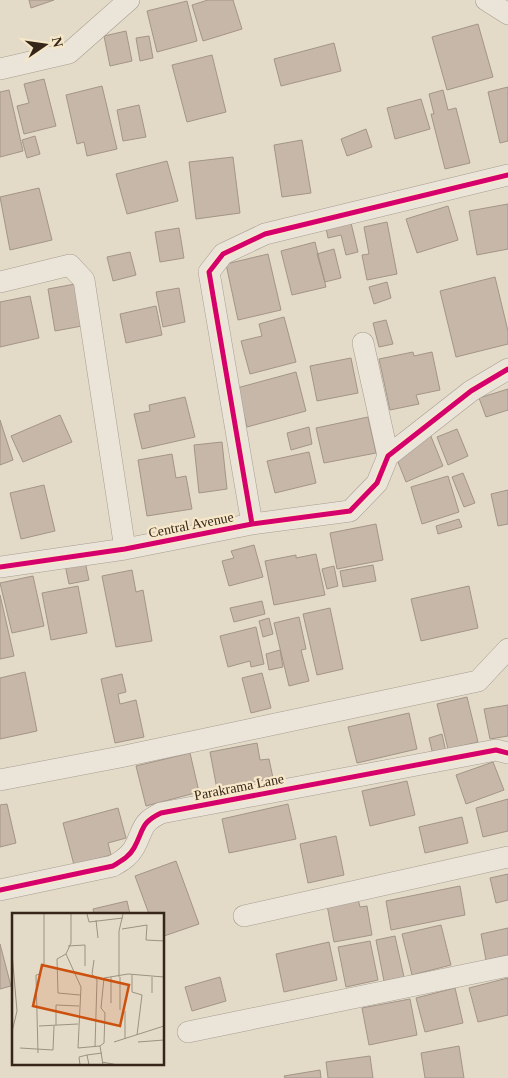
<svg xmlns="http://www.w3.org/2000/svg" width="508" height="1078" viewBox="0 0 508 1078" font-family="'Times New Roman',serif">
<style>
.building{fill:#c7b7a8;stroke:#a39587}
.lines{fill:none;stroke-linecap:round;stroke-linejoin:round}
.minor-casing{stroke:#a79e91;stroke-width:22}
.minor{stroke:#ebe4d9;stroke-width:21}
.cycleway-casing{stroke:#f7e8ca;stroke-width:8}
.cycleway{stroke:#d6006c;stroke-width:5}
.labels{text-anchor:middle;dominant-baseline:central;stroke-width:4.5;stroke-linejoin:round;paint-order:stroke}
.street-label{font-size:14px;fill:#352619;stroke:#f7e8ca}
.inset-road{fill:none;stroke:#9d9281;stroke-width:1}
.view{fill:#cd510e;fill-opacity:0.15;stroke:#cd510e;stroke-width:2.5}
.inset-edge{fill:none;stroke:#352619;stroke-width:2.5}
</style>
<rect width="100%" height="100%" fill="#e3dac7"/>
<path class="building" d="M29 0H54L31 8Z
M208 0H233L242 29 203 41 192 5Z
M187 1 197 41 157 52 147 11Z
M478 24 493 77 447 90 432 37Z
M126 31 132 61 110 66 104 36Z
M149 36 153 58 140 61 136 38Z
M334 43 341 71 281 86 274 59Z
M212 55 226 112 187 122 172 65Z
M44 79 56 126 24 134 17 106 29 103 24 84Z
M102 86 117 149 87 156 84 142 77 144 66 95Z
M508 87V141L500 143 488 92Z
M9 90 23 151 0 157V92Z
M443 90 448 110 456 108 470 163 445 169 431 114H434L429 94Z
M421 99 430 129 395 139 387 108Z
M139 105 146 137 123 141 117 110Z
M366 129 372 147 347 156 341 139Z
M35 136 40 154 27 158 22 140Z
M302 140 311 193 282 197 274 145Z
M233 157 240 213 196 219 189 162Z
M167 161 178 201 127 214 116 174Z
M39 188 52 240 10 250 0 197Z
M508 204V249L477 255 469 211Z
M448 206 458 240 417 253 406 219Z
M387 222 397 274 367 280 362 255 369 254 364 227Z
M351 223 358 252 346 255 341 235 328 238 326 228Z
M179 228 184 258 160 262 155 232Z
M315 242 326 287 292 295 281 251Z
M334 249 341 278 325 282 317 254Z
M130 252 136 275 113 281 107 257Z
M268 254 281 310 238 320 226 264Z
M495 277 508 331V344L456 357 440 291Z
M387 282 391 298 374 304 369 287Z
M75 284 82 326 55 331 48 289Z
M179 288 185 322 163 327 156 292Z
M30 296 39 338 0 347V302Z
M156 306 162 335 126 343 120 314Z
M284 317 296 362 250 374 241 341 262 336 259 324Z
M386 320 393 344 379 347 373 323Z
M413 352 414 356 432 352 440 390 416 395 419 404 390 410 379 359Z
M351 358 358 393 317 401 310 366Z
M296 372 306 411 247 427 237 388Z
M508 389V410L486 417 479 398Z
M185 397 195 437 142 449 134 414 150 411 149 405Z
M60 415 72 442 23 462 11 436Z
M368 417 376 453 324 463 316 428Z
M0 420 13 460 0 465Z
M309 427 312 444 291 450 287 433Z
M457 429 468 456 448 465 437 437Z
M430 434 443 466 406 482 396 457Z
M222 442 227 489 199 493 194 445Z
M309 452 316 483 275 493 267 461Z
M172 454 176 478 186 476 192 509 147 516 138 460Z
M463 473 475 503 464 507 452 477Z
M448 476 459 512 422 524 411 487Z
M44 485 55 531 21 539 10 493Z
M508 490V524L498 526 491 494Z
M459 519 462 527 438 534 436 526Z
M376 524 383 560 337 569 330 533Z
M254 545 263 577 229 586 222 561 234 558 231 551Z
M316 554 325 595 274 605 265 561 296 555V558Z
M84 557 89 580 69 584 64 560Z
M373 565 376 581 343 587 340 571Z
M334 566 338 586 327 589 322 569Z
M132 570 136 592 143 590 152 641 116 647 102 576Z
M33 576 44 626 12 633 0 583Z
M78 586 87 633 51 640 42 593Z
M469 586 478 628 421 641 411 599Z
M0 595 14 656 0 659Z
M262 601 265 614 234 622 230 608Z
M330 608 343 669 317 675 303 614Z
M299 617 306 649 301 650 309 681 289 686 274 623Z
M269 618 273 634 263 637 259 621Z
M256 627 264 664 251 667 250 661 228 667 220 636Z
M280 650 283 667 269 670 266 654Z
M25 672 37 731 0 739V678Z
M262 673 271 708 251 713 242 678Z
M122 674 126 692 118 694 120 704 136 700 144 737 115 743 101 679Z
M467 697 478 742 448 749 437 704Z
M508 705V736L490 739 484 709Z
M409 713 417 749 357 763 348 727Z
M442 734 446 752 433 755 429 738Z
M257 743 260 760 269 759 273 778 217 789 210 752Z
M190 753 199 792 146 806 136 766Z
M493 762 504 790 466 804 456 775Z
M407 781 415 815 370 826 362 791Z
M508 799V831L483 837 476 808Z
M7 804 16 843 0 847V805Z
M288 804 296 839 229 853 222 819Z
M118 808 126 838 108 843 111 855 74 865 63 823Z
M462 817 468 843 425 853 419 827Z
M336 836 344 875 308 883 300 844Z
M176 861 199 924 164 936V914H149L135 876Z
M508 874V900L496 903 490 878Z
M460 886 465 915 391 930 386 901Z
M358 899 360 907 367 906 372 935 334 942 327 905Z
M127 901 130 914H94L93 909Z
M441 925 451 965 412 975 402 934Z
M508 928V955L486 960 481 934Z
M395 936 404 977 384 981 376 940Z
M370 941 378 980 346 987 338 947Z
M329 942 337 980 284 992 276 954Z
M0 944 11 986 0 989Z
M220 977 226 1001 192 1011 185 987Z
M508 978V1015L478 1022 469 988Z
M455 988 463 1023 425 1032 416 998Z
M410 999 417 1035 369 1045 362 1008Z
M459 1046 464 1078H425L421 1053Z
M370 1056 373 1078H328L326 1062Z
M320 1070 321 1078H285L284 1076Z"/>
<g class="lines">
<g class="minor-casing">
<path id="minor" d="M486 0 508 14
M0 69 69 53 129 0
M0 282 70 265 84 280 125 549
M363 343 388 456
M252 524 209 272 223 254 265 234 508 175
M0 567 125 549 252 524 350 511 377 483 388 456 471 391 508 369
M0 780 120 757 478 681 508 649
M0 890 113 866C121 861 129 857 134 848 144 830 140 823 161 813L496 750 508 753
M244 916 508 857
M188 1032 508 966"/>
</g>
<use href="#minor" class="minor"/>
<g class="cycleway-casing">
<path id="cycleway" d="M252 524 209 272 223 254 265 234 508 175
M0 567 125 549 252 524 350 511 377 483 388 456 471 391 508 369
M0 890 113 866C121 861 129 857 134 848 144 830 140 823 161 813L496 750 508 753"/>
</g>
<use href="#cycleway" class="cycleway"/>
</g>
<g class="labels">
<g class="street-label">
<text transform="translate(191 525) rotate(-11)">Central Avenue</text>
<text transform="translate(239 787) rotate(-11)">Parakrama Lane</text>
</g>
</g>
<g transform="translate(12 913)">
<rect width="152" height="152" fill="#e3dac7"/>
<path class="inset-road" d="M59 1V30L54 41 69 74 66 135 88 133M75 1 77 9 111 5M84 7 86 25M110 16 135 12 134 27 152 28M56 33 73 32V53M0 40 5 98 0 119M54 41 45 46 46 80 68 82M82 47 80 61 85 67 83 134M120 62V79L130 82 125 122M107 64V18L111 1M140 64V80M99 90V64M108 97V64M113 98V126M44 112V92L67 93M27 113 66 111M102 129 152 113M126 129 152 127M88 133 92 130 93 100 89 95 92 65 116 61 152 64M88 133 91 152M8 135 41 137 42 113M26 140 24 62 28 61 32 50V1M75 142 90 140M90 149 106 152M68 152 67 144 75 142 77 152"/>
<path class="view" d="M30 52 117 72 108 113 21 93Z"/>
<rect width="152" height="152" class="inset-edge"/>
</g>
<g transform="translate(45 45) rotate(77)" stroke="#f7e8ca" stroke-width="4" paint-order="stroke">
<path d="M0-4L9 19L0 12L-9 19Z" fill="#352619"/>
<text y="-8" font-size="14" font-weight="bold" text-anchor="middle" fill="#352619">N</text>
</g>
</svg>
